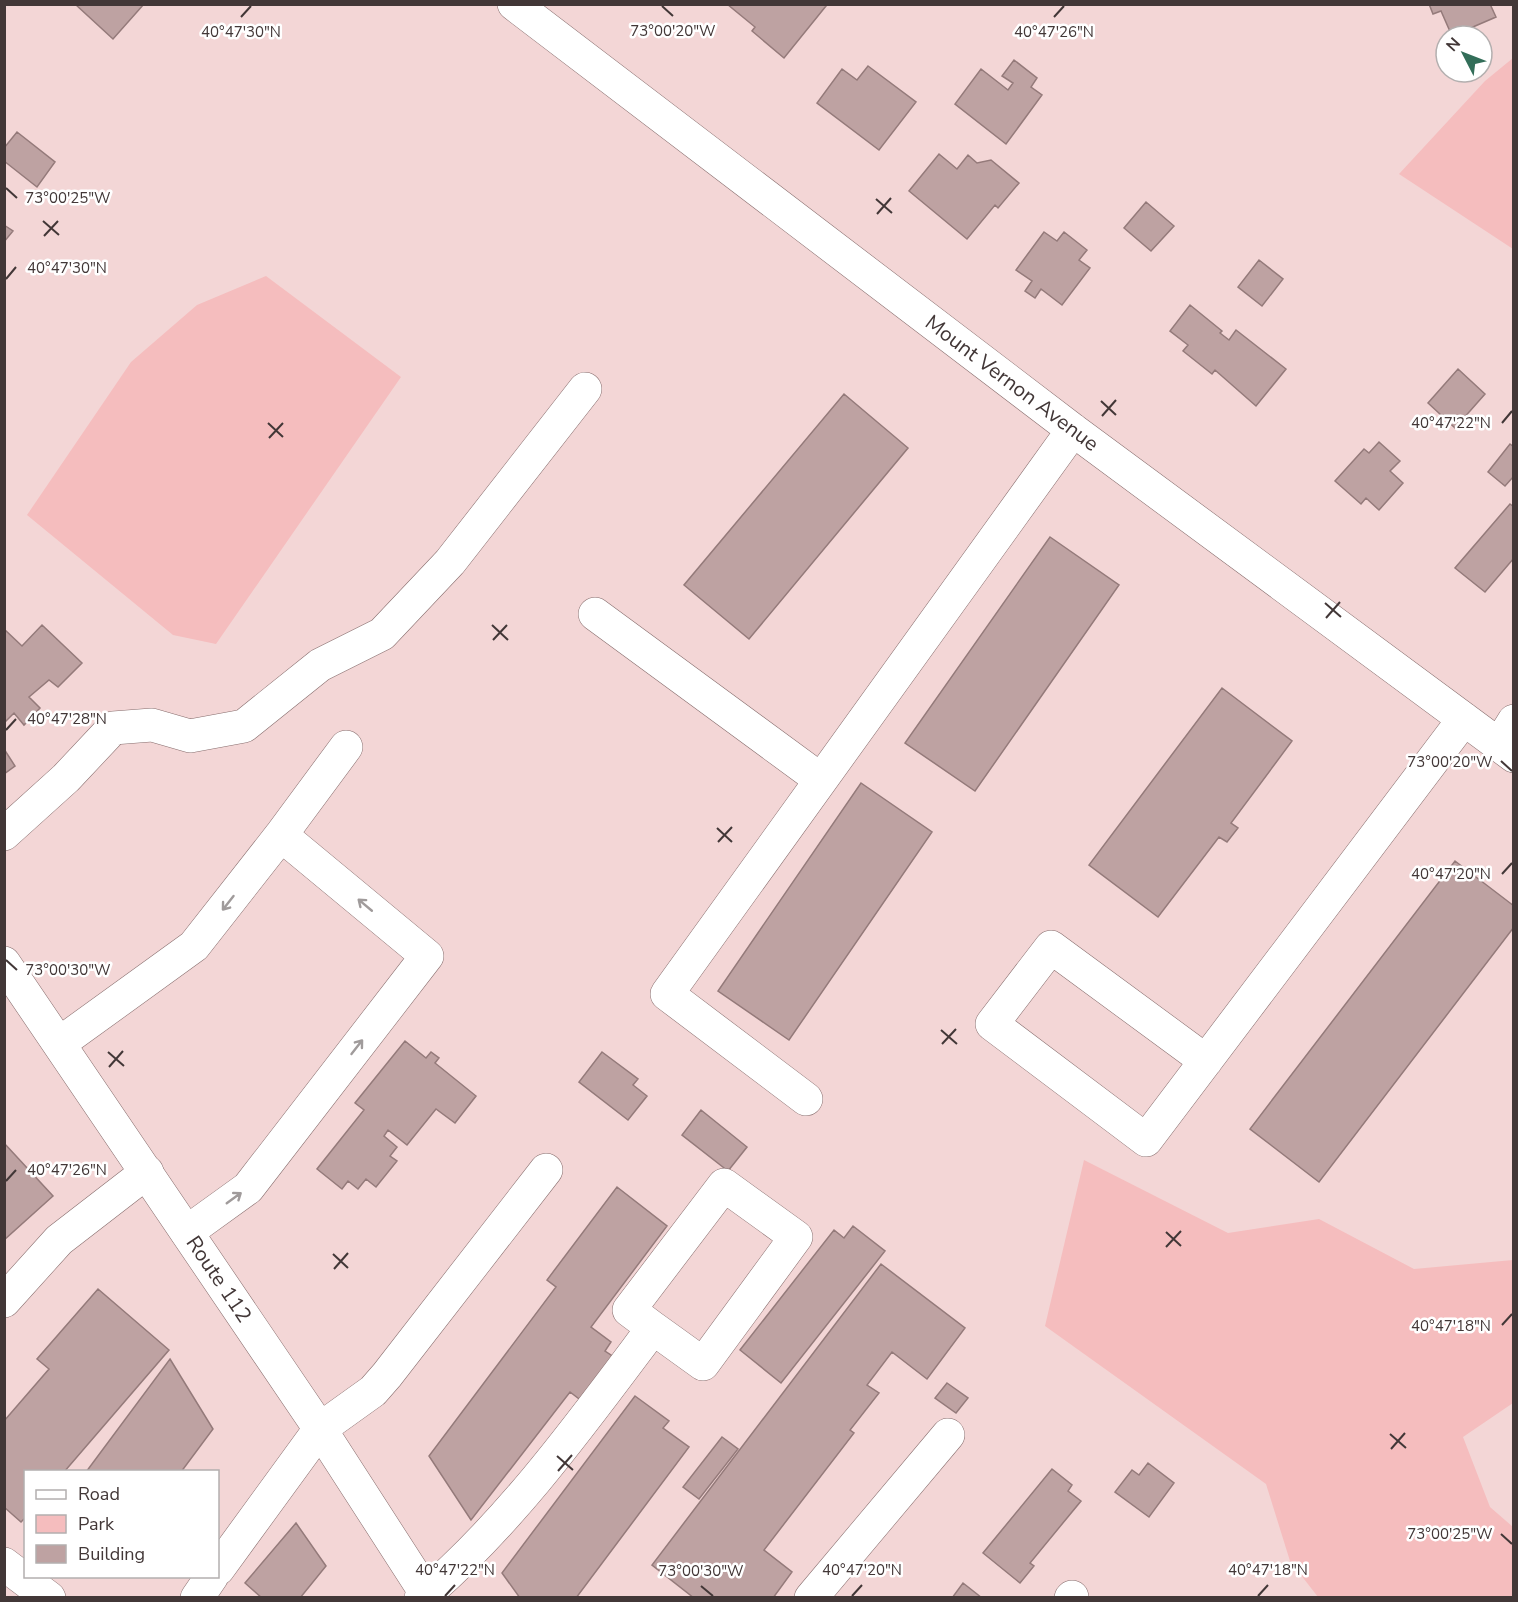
<svg xmlns="http://www.w3.org/2000/svg" width="1518" height="1602" viewBox="0 0 1518 1602" font-family="'Nunito Sans',sans-serif">
<style>
.green{fill:#f5bdbe}
.building{fill:#bea2a2;stroke:#947a7a;stroke-width:1.5}
.lines{fill:none;stroke-linecap:round;stroke-linejoin:round}
.minor-casing{stroke:#876d6d;stroke-width:34}
.major-casing{stroke:#876d6d;stroke-width:34}
.minor{stroke:#fff;stroke-width:33}
.major{stroke:#fff;stroke-width:33}
.oneway{stroke:#a09b9b}
.ticks{fill:none;stroke:#423737;stroke-width:2}
.labels{text-anchor:middle;dominant-baseline:central;stroke-width:5;stroke-linejoin:round;paint-order:stroke}
.street-label{font-size:21px;fill:#423737;stroke:#fff}
.ticks-label{font-size:15px;text-anchor:middle;fill:#423737;stroke:#fff;stroke-width:5;stroke-linejoin:round;paint-order:stroke}
</style>
<rect width="100%" height="100%" fill="#f3d6d6"/>
<path class="green" d="M1513 58V249L1399 174 1485 81Z
M266 276 401 377 216 644 173 635 27 515 131 362 197 305Z
M1084 1160 1228 1233 1319 1219 1414 1269 1513 1260V1403L1463 1437 1490 1507 1513 1527V1597H1318L1290 1561 1266 1484 1045 1326Z"/>
<path class="building" d="M75 4H144L113 39Z
M727 4H824L826 6 784 58 752 31 755 27Z
M1429 4H1490L1496 17 1452 36 1441 11 1433 14Z
M1014 60 1037 78 1031 87 1042 95 1006 144 955 104 981 69 1008 90 1013 83 1002 76Z
M868 66 916 102 879 150 817 103 842 69 857 80Z
M17 132 55 162 37 187 4 161V148Z
M939 154 957 169 968 155 977 163 991 160 1019 183 998 208 995 205 967 239 909 191Z
M1146 202 1174 226 1151 251 1124 228Z
M4 225 13 231 4 242Z
M1044 232 1057 241 1064 232 1087 250 1079 260 1090 268 1062 305 1041 289 1035 298 1025 291 1032 281 1016 270Z
M1259 260 1283 279 1262 306 1238 287Z
M1190 305 1222 331 1220 333 1229 340 1236 330 1286 369 1256 406 1215 370 1212 374 1183 351 1188 345 1170 331Z
M1458 369 1485 394 1455 428 1428 403Z
M844 394 908 448 749 639 684 585Z
M1379 442 1400 461 1390 471 1403 483 1379 510 1366 498 1361 504 1335 481 1364 449 1369 453Z
M1510 444 1514 447V476L1505 486 1488 472Z
M1510 504 1514 507V558L1485 592 1455 568Z
M1050 537 1119 585 975 791 905 743Z
M42 625 82 663 58 687 49 680 29 697 40 708 24 725 14 713 4 723V629L22 646Z
M1222 688 1292 741 1231 823 1238 828 1227 842 1219 837 1158 917 1089 865Z
M4 749 15 766 4 774Z
M861 783 932 832 789 1040 718 991Z
M1455 861 1514 906V927L1319 1182 1250 1129Z
M405 1041 426 1058 431 1052 439 1058 435 1063 476 1096 455 1123 436 1109 407 1145 388 1130 384 1136 397 1147 390 1156 397 1161 376 1187 366 1179 358 1189 348 1181 342 1189 317 1169 364 1110 355 1103Z
M602 1052 638 1079 633 1085 647 1096 628 1120 579 1082Z
M701 1110 747 1147 728 1171 682 1135Z
M4 1143 53 1196 4 1240Z
M617 1187 667 1226 591 1327 611 1342 605 1351 620 1361 587 1405 570 1392 471 1520 429 1456 556 1287 547 1280Z
M853 1226 885 1251 781 1383 740 1350 834 1230 844 1238Z
M881 1264 965 1328 927 1379 892 1352 867 1385 879 1393 850 1430 854 1433 764 1550 792 1572 773 1598H694L652 1565Z
M98 1289 169 1350 64 1472H26V1517L21 1522 4 1507V1421L49 1369 37 1359Z
M170 1359 213 1429 181 1472H86Z
M947 1383 968 1398 956 1413 935 1398Z
M635 1396 669 1421 663 1428 689 1447 576 1598H520L502 1573Z
M722 1437 738 1449 699 1499 683 1487Z
M1148 1463 1174 1483 1149 1517 1115 1492 1132 1470 1139 1475Z
M1052 1469 1072 1485 1068 1491 1081 1501 1030 1563 1034 1566 1020 1583 983 1553Z
M296 1523 326 1566 300 1598H262L245 1583Z
M963 1583 982 1598H952Z"/>
<g class="lines">
<g class="minor-casing">
<path id="minor" d="M514 4 1073 430 1514 756
M595 614 821 780
M1499 745 1514 721
M4 834 66 778 113 728 152 725 190 736 244 726 320 665 382 634 450 562 585 389
M281 835 346 747
M60 1043 194 946 281 835 427 956 248 1188 187 1232
M1206 1061 1051 947 992 1024 1146 1140 1464 719
M806 1099 667 994 1073 430
M4 1301 59 1240 147 1172
M4 1564 49 1598
M218 1569 320 1429 373 1391 387 1375 546 1170
M197 1598 212 1576
M421 1598C510 1523 584 1420 653 1328L629 1310 724 1185 796 1237 703 1364 653 1328
M811 1598 948 1435
M1071 1598 1072 1597"/>
</g>
<g class="major-casing">
<path id="major" d="M4 963 320 1429 429 1598"/>
</g>
<use href="#minor" class="minor"/>
<use href="#major" class="major"/>
</g>
<defs><path id="oneway-shaft" d="M-6 0H5M1.5-3L5.5 0L1.5 3" fill="none" stroke-width="1.6" stroke-linecap="round" stroke-linejoin="round" transform="scale(1.5)"/></defs>
<g class="oneway">
<use href="#oneway-shaft" transform="translate(228 903) rotate(128)"/>
<use href="#oneway-shaft" transform="translate(365 905) rotate(-140)"/>
<use href="#oneway-shaft" transform="translate(357 1047) rotate(-52)"/>
<use href="#oneway-shaft" transform="translate(234 1198) rotate(-36)"/>
</g>
<path class="ticks" d="M662 6 673 16M241 17 251 6M1054 17 1064 6M6 188 17 198M876 199 892 213M877 214 891 198M43 221 59 235M44 236 58 221M6 279 16 267M1101 401 1116 415M1102 416 1116 400M268 423 283 437M1502 423 1512 411M269 438 283 423M1325 603 1341 617M1326 618 1340 602M492 625 508 640M493 640 507 625M6 730 16 719M1501 761 1512 771M717 828 732 842M718 842 732 827M1502 874 1512 863M6 960 17 970M941 1030 957 1044M942 1044 956 1029M108 1052 124 1066M109 1067 123 1051M6 1181 16 1170M1166 1232 1181 1246M1166 1247 1181 1231M333 1254 348 1268M334 1269 348 1253M1502 1325 1512 1314M1390 1434 1406 1448M1391 1449 1405 1433M557 1456 573 1470M558 1471 572 1455M1501 1534 1512 1544M701 1586 713 1596M445 1596 455 1585M852 1596 862 1585M1258 1596 1268 1585"/>
<g class="labels">
<g class="street-label">
<text transform="translate(1012 383) rotate(37)">Mount Vernon Avenue</text>
<text transform="translate(219 1279) rotate(56)">Route 112</text>
</g>
</g>
<g class="ticks-label">
<text x="673" y="36">73°00'20"W</text>
<text x="241" y="37">40°47'30"N</text>
<text x="1054" y="37">40°47'26"N</text>
<text x="68" y="203">73°00'25"W</text>
<text x="67" y="273">40°47'30"N</text>
<text x="1451" y="428">40°47'22"N</text>
<text x="67" y="724">40°47'28"N</text>
<text x="1450" y="767">73°00'20"W</text>
<text x="1451" y="879">40°47'20"N</text>
<text x="68" y="975">73°00'30"W</text>
<text x="67" y="1175">40°47'26"N</text>
<text x="1451" y="1331">40°47'18"N</text>
<text x="1450" y="1539">73°00'25"W</text>
<text x="455" y="1575">40°47'22"N</text>
<text x="862" y="1575">40°47'20"N</text>
<text x="1268" y="1575">40°47'18"N</text>
<text x="701" y="1576">73°00'30"W</text>
</g>
<rect width="1518" height="1602" fill="none" stroke="#423737" stroke-width="12"/>
<rect x="24" y="1470" width="195" height="108" fill="#ffffff" stroke="#b3afaf" stroke-width="1.5"/>
<rect x="36" y="1490" width="30" height="9" fill="#ffffff" stroke="#b3afaf" stroke-width="1.5"/>
<text x="78" y="1500" font-size="18" fill="#423737">Road</text>
<rect x="36" y="1515" width="30" height="18" fill="#f5bdbe" stroke="#b3afaf" stroke-width="1.5"/>
<text x="78" y="1530" font-size="18" fill="#423737">Park</text>
<rect x="36" y="1545" width="30" height="18" fill="#bea2a2" stroke="#b3afaf" stroke-width="1.5"/>
<text x="78" y="1560" font-size="18" fill="#423737">Building</text>
<g transform="translate(1464 54) rotate(312)"><circle r="28" fill="#ffffff" stroke="#b3afaf" stroke-width="1.5"/>
<path d="M0-4.5L10 22L0 15L-10 22Z" fill="#336e59"/>
<text y="-9" font-size="16" font-weight="bold" text-anchor="middle" fill="#423737">N</text>
</g>
</svg>
